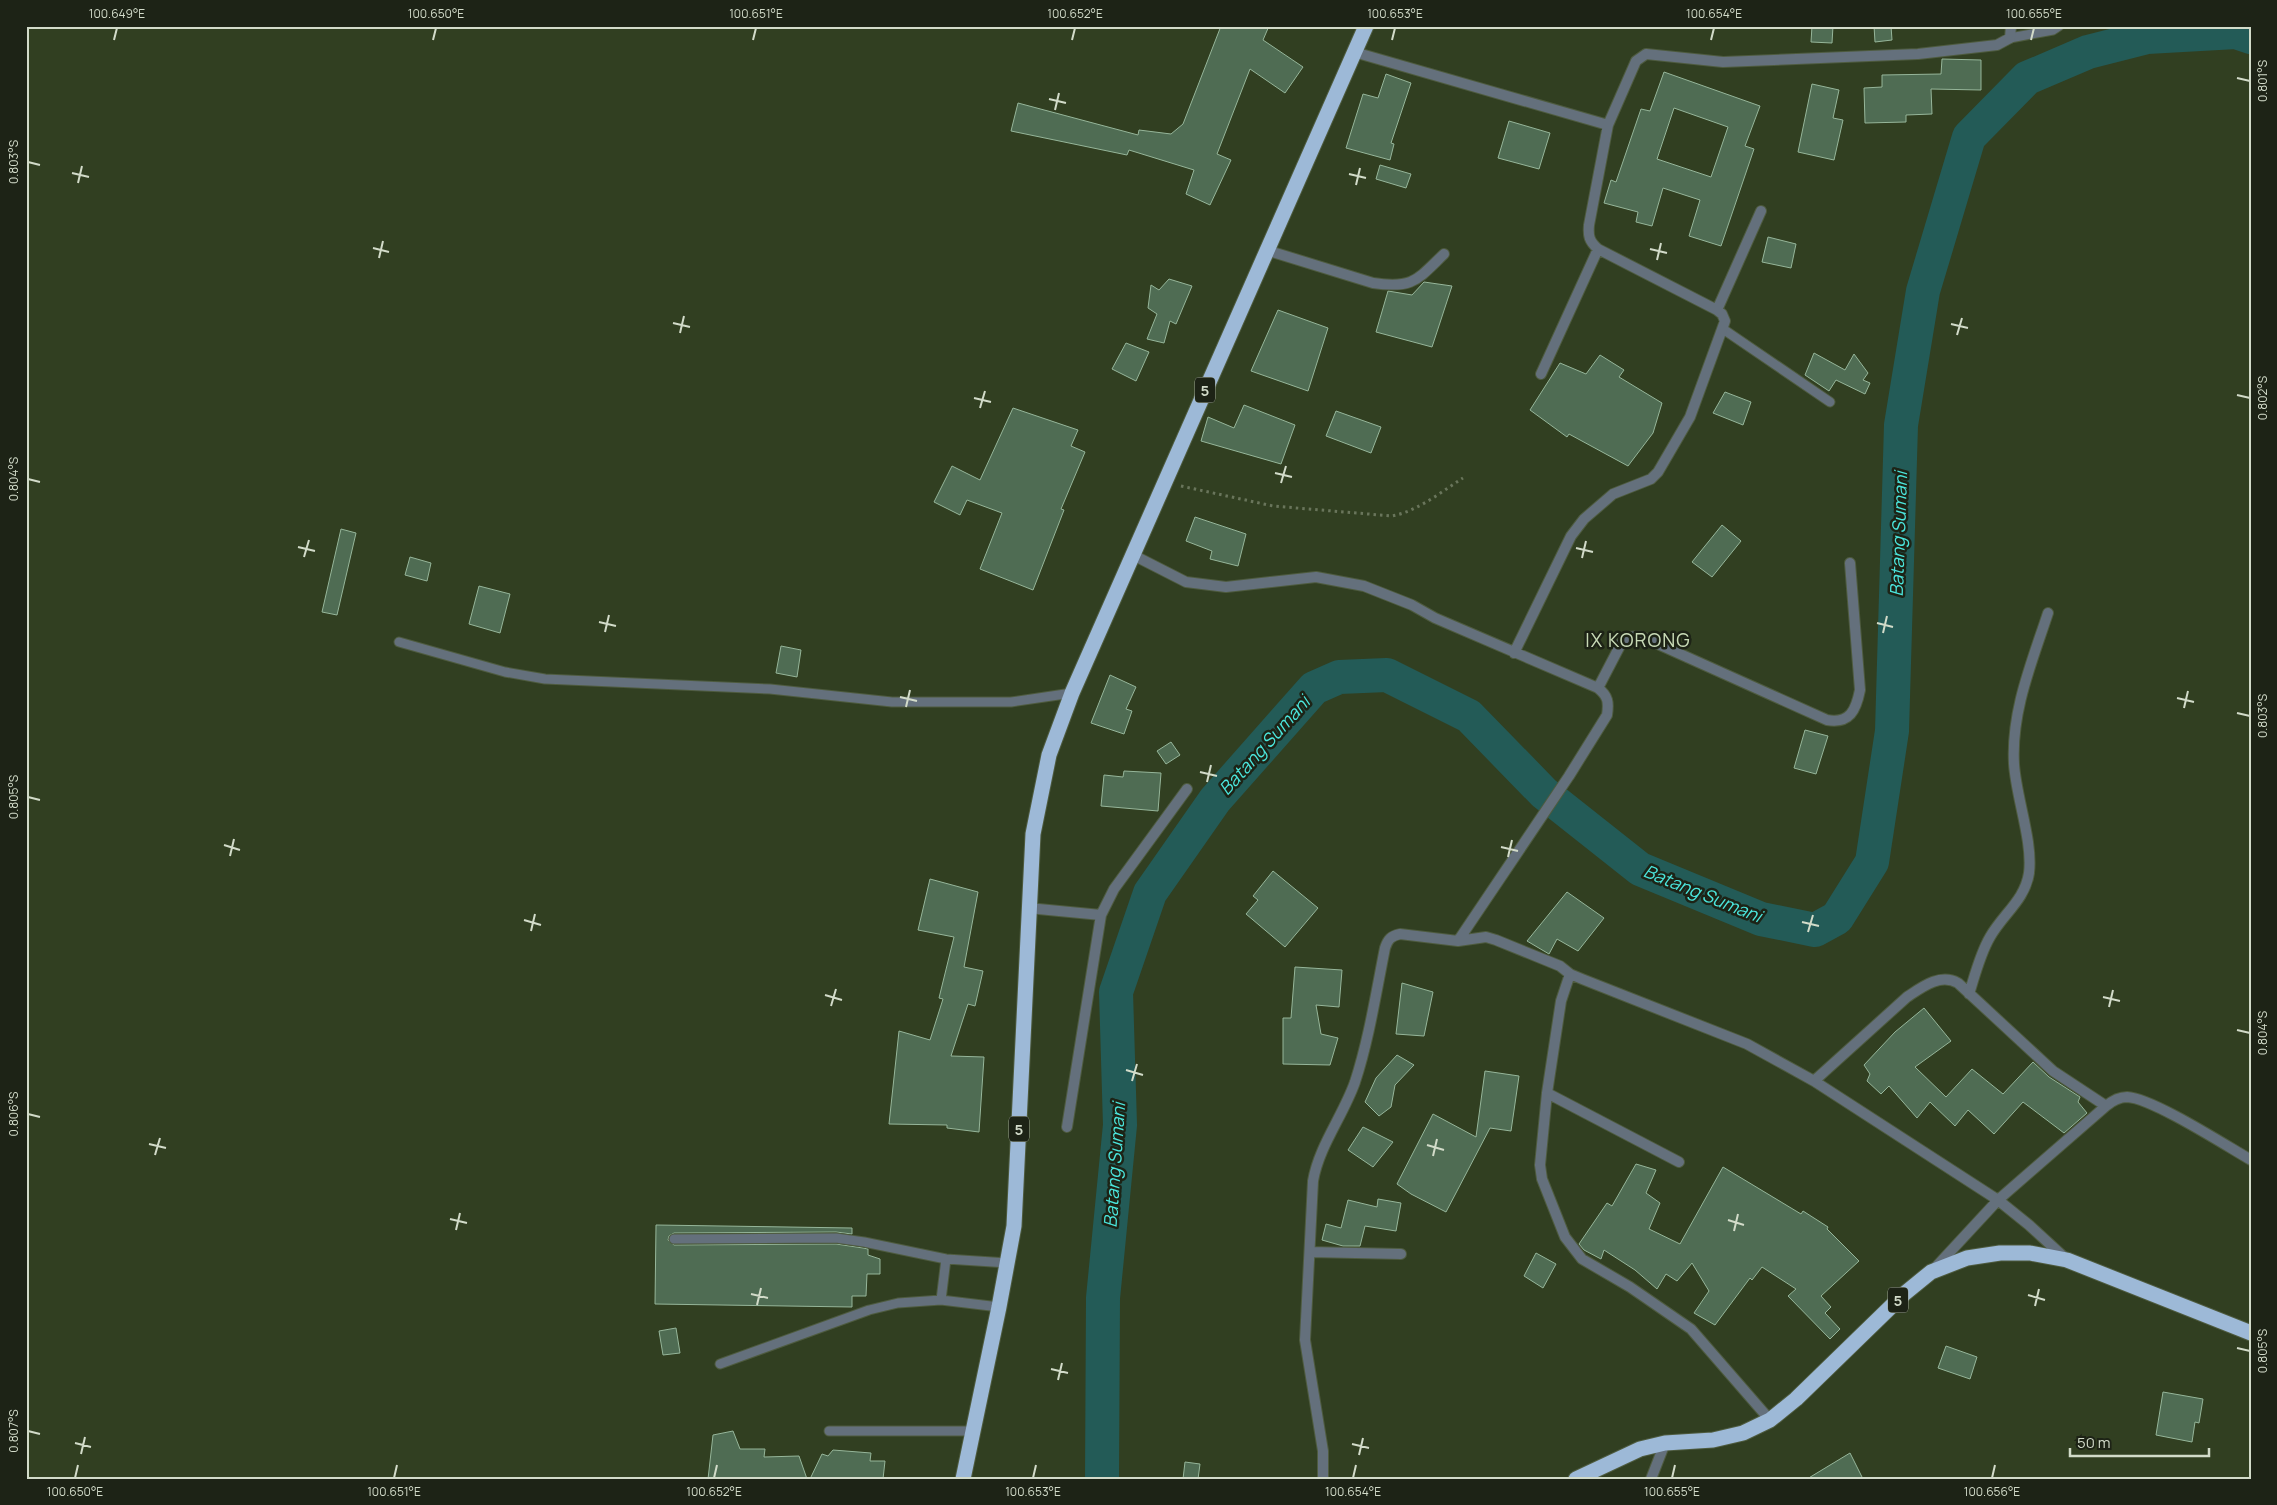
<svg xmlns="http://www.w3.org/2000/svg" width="2277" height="1505" viewBox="0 0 2277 1505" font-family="Manrope,sans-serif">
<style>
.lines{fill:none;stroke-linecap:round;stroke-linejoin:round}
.river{stroke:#235b57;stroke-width:34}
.building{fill:#4f6c53;stroke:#96b69a;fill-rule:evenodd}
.lane-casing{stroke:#4e5b3f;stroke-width:11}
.street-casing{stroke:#4e5b3f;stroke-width:12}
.highway-casing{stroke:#4e5b3f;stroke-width:17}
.path{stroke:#69755b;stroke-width:3;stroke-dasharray:2.5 4;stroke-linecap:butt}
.lane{stroke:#64707c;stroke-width:9}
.street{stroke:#64707c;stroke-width:10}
.highway{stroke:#9db9d7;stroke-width:15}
.ticks{fill:none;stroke:#d2dbc9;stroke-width:2}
.labels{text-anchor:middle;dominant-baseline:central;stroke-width:5;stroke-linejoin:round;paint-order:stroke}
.shield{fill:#1d2316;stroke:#9ca493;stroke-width:1}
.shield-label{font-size:15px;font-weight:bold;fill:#d2dbc9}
.water-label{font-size:18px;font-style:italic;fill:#4be6dd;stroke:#1d2316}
.quarter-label{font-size:19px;letter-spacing:1px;fill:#c8dab6;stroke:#1d2316}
.neatline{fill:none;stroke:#d2dbc9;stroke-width:2}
.ticks-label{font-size:12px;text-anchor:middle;fill:#d2dbc9}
</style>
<rect width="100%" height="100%" fill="#313f21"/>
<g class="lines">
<path class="river" d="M1102 1479 1103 1298 1120 1125 1116 992 1150 893 1215 800 1314 688 1339 677 1387 675 1469 716 1544 793 1640 869 1761 919 1815 930 1837 918 1872 862 1892 731 1901 425 1923 291 1969 137 2027 78 2088 52 2147 37 2236 32 2251 37"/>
</g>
<path class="building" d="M1221 26H1269L1263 40 1303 67 1285 93 1250 69 1217 154 1231 160 1210 205 1186 194 1194 170 1129 150 1127 155 1011 131 1018 103 1138 135 1139 130 1171 134 1183 124Z
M1812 26H1833L1832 43 1811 42Z
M1874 26H1891L1892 40 1875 42Z
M1942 59 1981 60V90L1931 89 1932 114 1906 115V122L1865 123 1864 88 1882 87V75L1941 74Z
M1664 72 1760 106 1745 146 1754 149 1721 246 1689 236 1700 200 1663 188 1652 226 1636 222 1638 212 1604 203 1611 180 1616 182 1641 109 1650 111ZM1674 108 1728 127 1711 177 1657 159Z
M1386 74 1411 83 1391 143 1394 144 1390 160 1346 148 1363 94 1378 98Z
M1812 84 1839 90 1833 118 1843 120 1834 160 1798 152Z
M1509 121 1550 133 1539 169 1498 158Z
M1380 165 1411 174 1406 188 1376 179Z
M1768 237 1796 244 1791 268 1762 262Z
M1169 279 1192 286 1176 324 1170 321 1164 343 1147 339 1157 314 1148 308 1151 285 1159 290Z
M1424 282 1452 286 1432 347 1376 332 1388 291 1412 295Z
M1278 310 1328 328 1308 391 1251 371Z
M1126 343 1149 352 1136 381 1112 369Z
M1814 353 1845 370 1854 354 1868 373 1863 380 1870 383 1865 394 1836 380 1829 391 1805 375Z
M1600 355 1624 370 1619 377 1662 403 1653 433 1628 466 1569 434 1567 437 1530 410 1560 363 1586 374Z
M1725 392 1751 402 1743 425 1713 413Z
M1244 405 1295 425 1281 464 1201 441 1208 417 1234 428Z
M1013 408 1078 430 1071 446 1085 452 1061 509 1064 510 1033 590 980 569 1002 513 967 500 960 515 934 502 952 466 980 480Z
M1336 411 1381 427 1371 453 1326 436Z
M1195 517 1246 534 1238 566 1210 559 1212 551 1186 541Z
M1722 525 1741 541 1712 577 1692 562Z
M341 529 356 533 337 615 322 612Z
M410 557 431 563 427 581 405 575Z
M479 586 510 594 500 633 469 624Z
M781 646 801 650 797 677 776 673Z
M1110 675 1136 687 1126 709 1132 711 1124 734 1091 723Z
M1805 730 1828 736 1816 774 1794 768Z
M1171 742 1180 755 1166 764 1157 751Z
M1124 771 1161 773 1158 811 1101 806 1104 775 1123 777Z
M1273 871 1318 908 1285 947 1246 914 1258 900 1253 896Z
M930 879 978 892 964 967 983 971 975 1006 968 1004 951 1056 984 1057 979 1132 947 1128V1125L889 1124 899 1031 930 1040 943 999 939 998 954 937 918 930Z
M1567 892 1604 918 1578 951 1557 939 1549 954 1527 941Z
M1295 967 1342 970 1339 1007 1316 1005 1321 1034 1338 1038 1330 1065 1283 1064V1018H1291Z
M1402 983 1433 992 1424 1036 1396 1034Z
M1924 1008 1951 1041 1915 1067 1946 1097 1972 1069 2003 1094 2033 1062 2049 1077 2080 1097 2078 1102 2087 1113 2064 1133 2023 1102 1994 1134 1968 1110 1955 1126 1930 1102 1917 1118 1889 1086 1881 1094 1867 1081 1870 1074 1864 1065 1895 1032Z
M1397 1055 1414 1065 1395 1085 1391 1107 1379 1116 1365 1102 1376 1078Z
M1485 1071 1519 1076 1511 1131 1490 1128 1446 1212 1411 1194 1397 1184 1433 1114 1476 1137Z
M1363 1127 1393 1142 1373 1167 1348 1150Z
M1636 1164 1656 1170 1646 1193 1660 1203 1649 1229 1680 1244 1723 1167 1801 1214 1803 1211 1828 1227 1827 1229 1859 1261 1821 1296 1831 1307 1825 1313 1840 1329 1830 1339 1788 1296 1796 1289 1762 1267 1752 1280 1750 1278 1715 1325 1694 1313 1709 1291 1692 1263 1677 1281 1666 1274 1657 1289 1635 1270 1604 1250 1601 1259 1584 1250 1579 1244 1607 1203 1612 1206Z
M1378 1199 1401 1203 1396 1231 1365 1226 1360 1246H1343L1322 1240 1326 1224 1341 1228 1348 1200 1377 1207Z
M656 1225 852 1228V1234L836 1232 674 1233 669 1236 668 1240 674 1245 836 1244 863 1248 868 1249V1255L880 1259V1274H867L866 1296H852V1307L655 1304Z
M1536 1253 1556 1264 1543 1288 1524 1276Z
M676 1328 680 1353 663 1355 659 1331Z
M1946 1346 1977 1357 1970 1379 1938 1368Z
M2163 1392 2203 1399 2199 1423 2195 1422 2192 1442 2156 1435Z
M733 1431 740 1449H765L764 1457 799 1456 807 1479H708L713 1435Z
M833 1450 871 1453 870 1461H885L883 1479H810L822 1454 828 1456Z
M1850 1453 1863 1479H1807Z
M1185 1462 1200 1464 1198 1479H1183Z"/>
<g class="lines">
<g class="lane-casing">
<path id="lane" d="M2010 38 2053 30 2059 26
M1723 329 1830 402
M399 642 505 672 545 679 770 689 892 702H1011L1072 693
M674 1239 836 1238 864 1242 946 1259 1008 1263
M941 1300 946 1259
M720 1364 869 1310 898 1303 941 1300 999 1307
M829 1431H974"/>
</g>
<g class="street-casing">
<path id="street" d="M1354 52 1608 125
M1266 250 1373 283C1413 289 1417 280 1444 254
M1717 310 1761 211
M1541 374 1598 249
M1133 555 1186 582 1226 587 1316 577 1364 586 1412 605 1435 618 1598 688C1608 696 1609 702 1607 715L1569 776 1458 941
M1514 653 1571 536 1584 519 1613 494 1651 479 1658 472 1690 417 1725 321 1722 314 1717 310 1598 249C1589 241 1588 236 1589 225L1608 125 1636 61 1646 54 1723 62 1918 54 1997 45 2010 38 2011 26
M1598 688 1623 640 1628 637 1640 636 1827 720C1850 724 1856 710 1860 690L1850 563
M1028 908 1101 915
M1570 974 1561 1001 1547 1093 1540 1165 1542 1179 1565 1237 1582 1259 1630 1287 1691 1329 1770 1420
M1969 994C1975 975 1980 954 1990 937 2003 914 2025 900 2029 873 2033 841 2016 797 2014 764 2011 711 2032 662 2048 613
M1814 1081 1907 997C1922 987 1940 973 1958 983L2053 1071 2106 1106
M1547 1093 1679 1162
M1067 1127 1101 915 1114 889 1187 789
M1310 1252 1401 1254
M1935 1268 1998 1200 2106 1106C2112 1101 2118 1097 2127 1097 2152 1098 2225 1145 2251 1160
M1323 1479V1451L1305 1340 1313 1181C1319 1146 1343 1116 1355 1082 1369 1039 1376 993 1385 948 1388 939 1391 936 1400 934L1458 941 1486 937 1496 940 1560 966 1570 974 1582 979 1747 1044 1814 1081 1998 1200 2029 1225 2066 1259
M1651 1479 1665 1443"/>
</g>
<g class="highway-casing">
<path id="highway" d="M963 1479 999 1307 1014 1226 1033 834 1049 755 1072 693 1366 26
M1576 1479 1640 1449 1665 1443 1713 1440 1743 1433 1770 1420 1796 1399 1904 1294 1931 1272 1967 1258 2000 1253H2030L2067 1260 2251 1333"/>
</g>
<path class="path" d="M1181 486 1273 506 1392 516C1418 511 1441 492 1463 478"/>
<use href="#lane" class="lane"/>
<use href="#street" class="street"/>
<use href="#highway" class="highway"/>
</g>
<path class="ticks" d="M114 40 117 28M433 40 436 28M753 40 756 28M1072 40 1075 28M1392 40 1395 28M1711 40 1714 28M2031 40 2034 28M2237 78 2250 81M1049 99 1066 103M1055 110 1059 93M28 162 40 165M72 173 89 177M1349 174 1366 178M78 183 82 166M1356 185 1360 168M373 248 389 252M1650 249 1667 253M379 258 383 241M1657 260 1661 243M673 323 690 327M1951 324 1968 328M680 333 684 316M1957 335 1962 318M2237 395 2250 398M974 398 991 402M980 408 985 391M1275 473 1292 477M28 479 40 482M1281 483 1286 466M298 547 315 551M1576 548 1593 552M304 557 309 540M1582 558 1586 541M599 622 616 626M1877 623 1893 627M605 632 609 615M1883 633 1887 616M900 697 917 701M2177 698 2194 702M906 707 910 690M2184 708 2188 691M2237 713 2250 716M1200 772 1217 776M1207 782 1211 765M28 797 40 800M224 845 240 850M1501 847 1518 851M230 856 234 839M1508 857 1512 840M524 920 541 925M1802 922 1819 926M531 931 535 914M1808 932 1813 915M825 995 842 1000M2103 997 2120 1001M831 1006 836 989M2109 1007 2113 990M2237 1030 2250 1033M1126 1070 1143 1075M1132 1081 1137 1064M28 1114 40 1117M149 1144 166 1148M1427 1145 1444 1150M155 1155 160 1138M1433 1156 1437 1139M450 1219 467 1223M1728 1220 1744 1225M456 1230 460 1213M1734 1231 1738 1214M751 1294 768 1298M2028 1295 2045 1300M757 1305 761 1288M2035 1306 2039 1289M2237 1348 2250 1351M1051 1369 1068 1373M1058 1380 1062 1363M28 1431 40 1434M75 1443 91 1447M1352 1444 1369 1448M81 1454 85 1437M1359 1455 1363 1438M75 1478 78 1465M394 1478 397 1465M714 1478 717 1465M1033 1478 1036 1465M1353 1478 1356 1465M1672 1478 1675 1465M1992 1478 1995 1465"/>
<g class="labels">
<g class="shield">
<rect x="1195" y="377.5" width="20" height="25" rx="4"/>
<rect x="1009" y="1116.5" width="20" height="25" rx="4"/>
<rect x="1888" y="1287.5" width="20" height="25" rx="4"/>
</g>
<g class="shield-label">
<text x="1205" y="390">5</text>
<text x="1019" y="1129">5</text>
<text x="1898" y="1300">5</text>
</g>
<g class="water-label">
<text transform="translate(1898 534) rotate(-88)">Batang Sumani</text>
<text transform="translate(1264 745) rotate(-48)">Batang Sumani</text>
<text transform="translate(1703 893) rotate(22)">Batang Sumani</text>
<text transform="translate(1114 1165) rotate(-86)">Batang Sumani</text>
</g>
<g class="quarter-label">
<text x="1638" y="640">IX KORONG</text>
</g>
</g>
<rect width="2277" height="1505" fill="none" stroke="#1d2316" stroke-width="55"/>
<path d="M2070 1448v8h139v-8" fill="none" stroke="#d2dbc9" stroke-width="2.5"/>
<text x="2077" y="1448" font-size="15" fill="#d2dbc9" stroke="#1d2316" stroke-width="4" paint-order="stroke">50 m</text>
<rect x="28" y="28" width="2222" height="1450" class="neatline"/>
<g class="ticks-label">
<text x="117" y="18">100.649°E</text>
<text x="436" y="18">100.650°E</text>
<text x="756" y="18">100.651°E</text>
<text x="1075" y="18">100.652°E</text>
<text x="1395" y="18">100.653°E</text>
<text x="1714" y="18">100.654°E</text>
<text x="2034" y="18">100.655°E</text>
<text transform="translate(2263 81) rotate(-90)" y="4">0.801°S</text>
<text transform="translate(14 162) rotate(-90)" y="4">0.803°S</text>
<text transform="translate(2263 398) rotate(-90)" y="4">0.802°S</text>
<text transform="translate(14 479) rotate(-90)" y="4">0.804°S</text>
<text transform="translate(2263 716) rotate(-90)" y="4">0.803°S</text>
<text transform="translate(14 797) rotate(-90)" y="4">0.805°S</text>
<text transform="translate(2263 1033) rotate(-90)" y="4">0.804°S</text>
<text transform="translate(14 1114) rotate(-90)" y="4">0.806°S</text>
<text transform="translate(2263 1351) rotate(-90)" y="4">0.805°S</text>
<text transform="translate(14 1431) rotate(-90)" y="4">0.807°S</text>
<text x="75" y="1496">100.650°E</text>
<text x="394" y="1496">100.651°E</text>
<text x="714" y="1496">100.652°E</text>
<text x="1033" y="1496">100.653°E</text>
<text x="1353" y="1496">100.654°E</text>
<text x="1672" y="1496">100.655°E</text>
<text x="1992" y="1496">100.656°E</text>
</g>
</svg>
